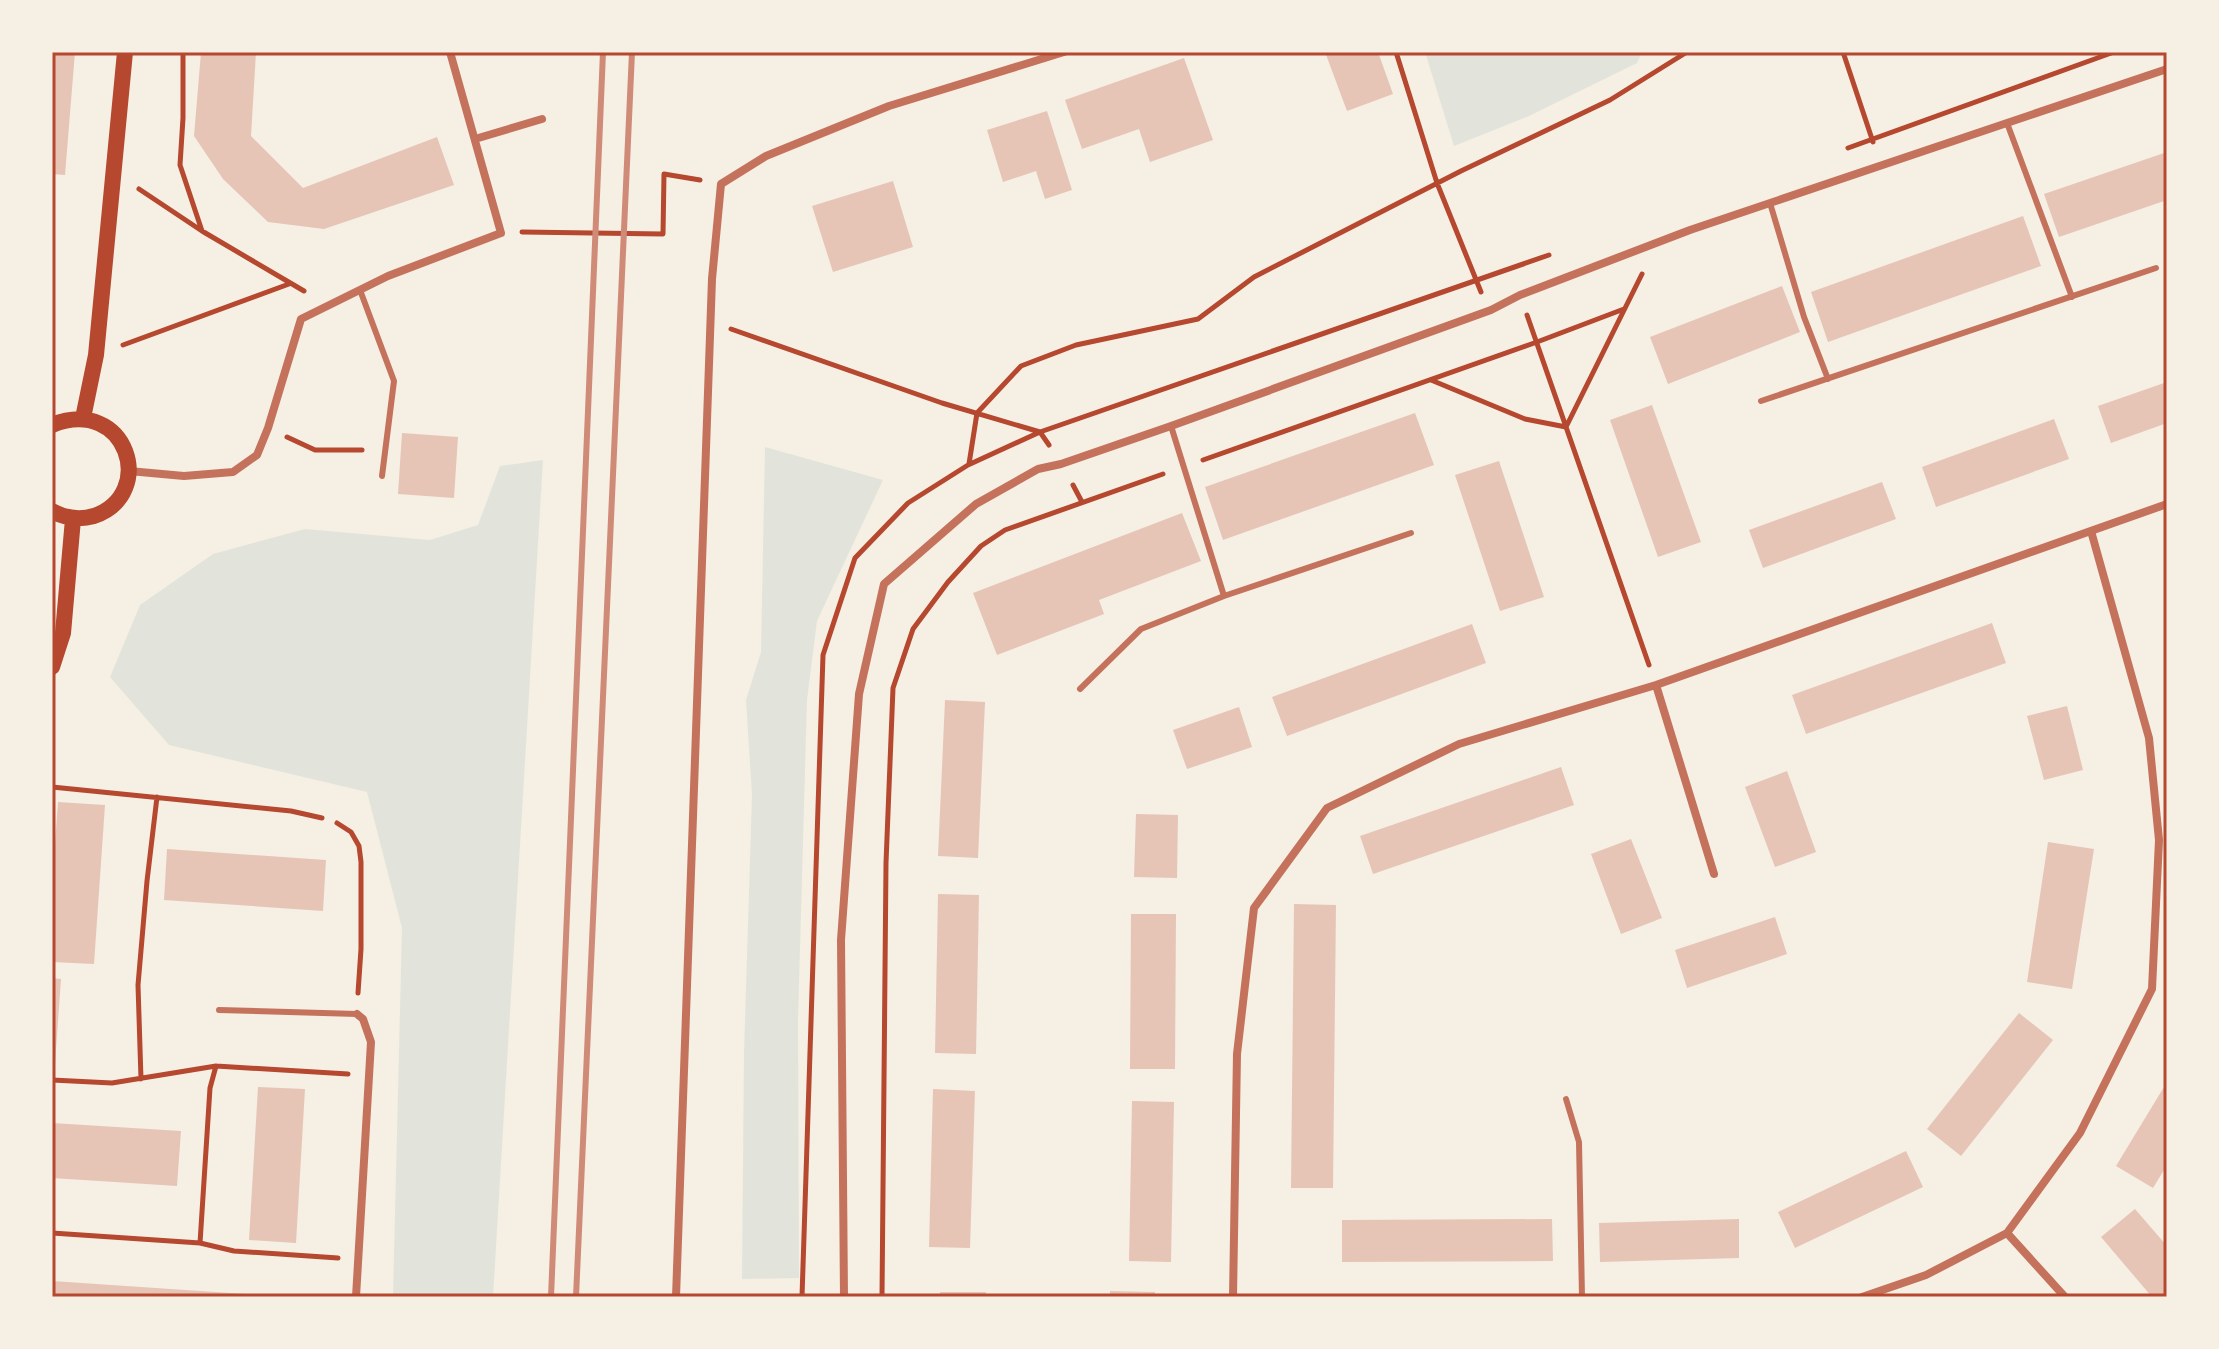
<svg xmlns="http://www.w3.org/2000/svg" width="2219" height="1349" viewBox="0 0 2219 1349" font-family="Jost,sans-serif">
<style>
.green{fill:#e2e4dc}
.building{fill:#e6c5b7}
.lines{fill:none;stroke-linecap:round;stroke-linejoin:round}
.path{stroke:#b5482f;stroke-width:5}
.service{stroke:#c5725c;stroke-width:6}
.minor{stroke:#c5725c;stroke-width:8}
.secondary{stroke:#b5482f;stroke-width:16}
.rail{stroke:#cf8b77;stroke-width:6}
.neatline{fill:none;stroke:#b5482f;stroke-width:3}
</style>
<rect width="100%" height="100%" fill="#f6efe4"/>
<path class="green" d="M1425 52H1642L1637 63 1529 116 1454 146Z
M765 447 883 480 817 621 807 700 798 1020 799 1278 742 1279 744 1053 752 795 746 700 761 652Z
M543 460 493 1297H393L402 928 367 792 169 745 110 677 140 605 213 554 305 529 430 540 478 525 500 466Z"/>
<path class="building" d="M52 52H75L65 175 52 174Z
M201 52H256L251 136 303 188 437 137 454 185 324 229 268 222 223 179 194 136Z
M1325 52H1378L1393 94 1347 111Z
M1184 58 1213 140 1150 162 1139 129 1082 149 1065 100Z
M1047 111 1072 190 1045 199 1036 171 1003 182 987 130Z
M2167 152V200L2059 237 2044 194Z
M893 181 913 247 833 272 812 206Z
M2023 216 2041 266 1828 342 1811 292Z
M1782 286 1800 332 1668 384 1650 337Z
M2167 382V423L2111 443 2098 406Z
M1652 405 1701 542 1658 557 1610 420Z
M1415 413 1434 465 1223 540 1205 487Z
M2054 419 2069 459 1936 507 1922 467Z
M402 433 458 437 454 498 398 494Z
M1499 461 1544 597 1500 611 1455 475Z
M1882 482 1896 519 1763 568 1749 530Z
M1182 513 1201 561 1099 600 1104 614 997 655 973 593Z
M1992 623 2006 663 1806 734 1792 695Z
M1472 624 1486 663 1287 736 1272 697Z
M945 700 985 702 978 858 938 856Z
M2067 706 2083 770 2044 780 2027 716Z
M1239 707 1252 747 1187 769 1173 730Z
M1561 767 1574 805 1373 874 1360 836Z
M1787 771 1816 852 1775 867 1745 787Z
M58 802 105 805 94 964 52 962V885Z
M1136 814 1178 815 1177 878 1134 877Z
M1631 839 1662 918 1621 934 1591 854Z
M2048 842 2094 849 2072 989 2027 982Z
M167 849 326 860 323 911 164 900Z
M938 894 979 895 976 1054 935 1053Z
M1294 904 1336 905 1333 1188H1291Z
M1131 914H1176L1175 1069H1130Z
M1775 917 1787 954 1687 988 1675 950Z
M52 978 61 979 55 1064H52Z
M2019 1013 2053 1040 1961 1156 1927 1129Z
M2167 1082V1165L2153 1188 2116 1166Z
M258 1087 305 1089 296 1243 249 1240Z
M933 1089 975 1091 970 1248 929 1247Z
M1132 1101 1174 1102 1171 1262 1129 1261Z
M52 1123 181 1131 177 1186 52 1178Z
M1906 1151 1923 1187 1795 1248 1778 1212Z
M2135 1209 2167 1246V1297H2152L2101 1237Z
M1552 1219 1553 1261 1342 1262V1220Z
M1739 1219V1258L1600 1262 1599 1223Z
M52 1281 261 1295V1297H52Z
M1110 1291 1155 1292V1297H1110Z
M940 1292H986V1297H940Z"/>
<g class="lines">
<path class="path" d="M183 52V118L180 165 202 231
M1396 52 1437 183 1481 292
M1843 52 1873 142
M1848 148 2114 52
M139 189 202 231 304 291
M522 232 663 234 664 174 700 180
M1527 315 1649 665
M731 329 942 403 1040 432 1049 445
M123 345 289 284
M1431 380 1525 419 1566 427 1642 274
M287 437 315 450H362
M1203 460 1537 342 1624 309
M969 464 977 413 1021 366 1076 345 1198 319 1254 277 1461 171 1610 100 1687 52
M1073 485 1082 502
M52 787 291 811 322 818
M337 823 351 832 359 846 361 862V949L358 993
M141 1079 138 985 147 881 157 797
M52 1080 112 1083 216 1066 348 1074
M52 1233 200 1243 234 1251 338 1258
M200 1243 210 1088 216 1066
M802 1297 823 655 855 558 908 503 968 465 1040 432 1549 255
M882 1297 886 863 893 688 913 629 948 582 981 546 1005 530 1163 474"/>
<path class="service" d="M2007 123 2072 297
M1770 203 1804 317 1828 379
M360 290 394 381 382 476
M1761 401 2156 268
M1171 426 1224 596
M1080 689 1141 629 1224 596 1411 533
M219 1010 357 1014
M1566 1099 1579 1142 1582 1297"/>
<path class="minor" d="M475 139 542 119
M129 471 184 476 233 472 257 455 268 428 301 319 388 276 501 233 450 52
M1656 685 1714 874
M2007 1233 2065 1297
M356 1297 371 1042 363 1019 357 1014
M676 1297 712 279 721 184 766 156 889 106 1064 52
M844 1297 841 940 859 694 884 584 976 504 1038 469 1061 464 1171 426 1491 310 1520 295 1690 230 2167 69
M1233 1297 1237 1054 1254 908 1327 808 1459 744 1656 685 2167 504
M1862 1297 1926 1275 2007 1233 2080 1133 2152 989 2159 840 2149 738 2091 531"/>
<path class="secondary" d="M83 418 96 355 125 52
M52 425C127 395 158 494 94 516 80 520 65 518 52 511
M52 667 63 633 73 519"/>
<path class="rail" d="M551 1297 603 52
M576 1297 632 52"/>
</g>
<rect width="2219" height="1349" fill="none" stroke="#f6efe4" stroke-width="108"/>
<rect x="54" y="54" width="2111" height="1241" class="neatline"/>
</svg>
